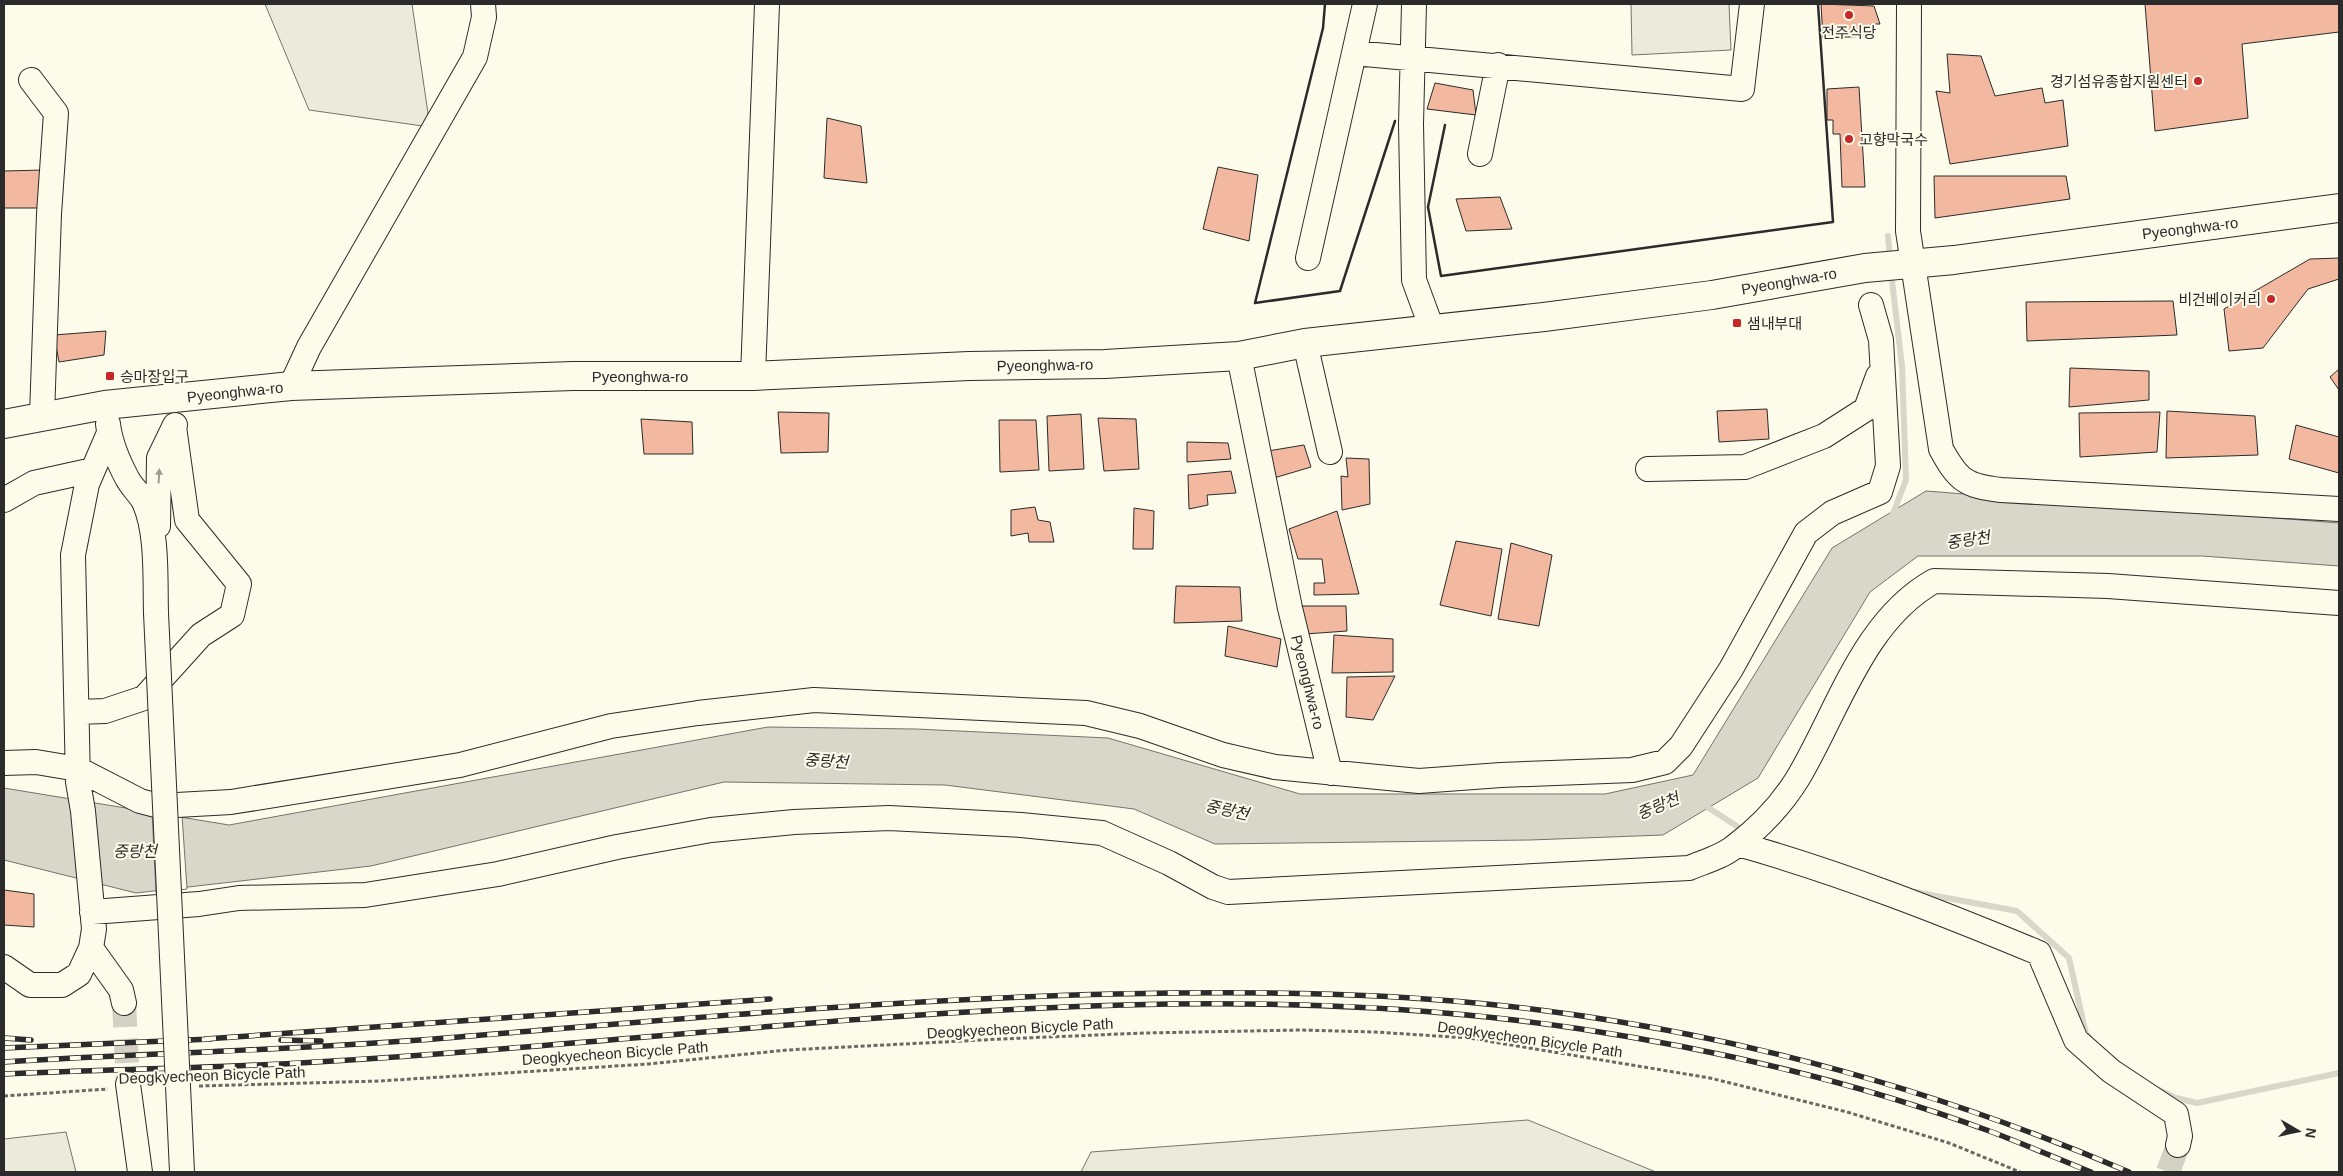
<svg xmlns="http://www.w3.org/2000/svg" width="2343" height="1176" viewBox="0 0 2343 1176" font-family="Helvetica,'Noto Sans KR',sans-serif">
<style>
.green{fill:#ecebdb;stroke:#74746e}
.water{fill:#d8d7c9;stroke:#74746e}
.pier{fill:#fdfbea;stroke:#74746e}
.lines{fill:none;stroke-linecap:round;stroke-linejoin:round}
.stream{stroke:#d8d7c9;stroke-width:6}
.building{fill:#f2b8a0;stroke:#2b2b2b}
.minor-tunnel{stroke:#d3d1c4;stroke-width:24;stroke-dasharray:24 12;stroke-linecap:butt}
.minor-casing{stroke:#2b2b2b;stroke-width:26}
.major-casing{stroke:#2b2b2b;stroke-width:30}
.path{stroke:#6a6964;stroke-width:3;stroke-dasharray:4 2.5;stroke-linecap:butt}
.minor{stroke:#fdfbea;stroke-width:24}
.major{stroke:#fdfbea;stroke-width:28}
.rail-casing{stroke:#2b2b2b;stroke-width:5.5}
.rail{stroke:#fdfbea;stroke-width:4;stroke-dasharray:11;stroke-linecap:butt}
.minor-bridge-casing{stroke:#2b2b2b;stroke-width:26;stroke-linecap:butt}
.minor-bridge{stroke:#fdfbea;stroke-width:24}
.wall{stroke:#2b2b2b;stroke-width:2.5}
.oneway{fill:#9e9d94}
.poi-dot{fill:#c62828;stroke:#fdfbea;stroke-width:2}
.labels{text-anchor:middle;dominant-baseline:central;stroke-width:4;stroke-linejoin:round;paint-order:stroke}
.poi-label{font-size:15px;fill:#2b2b2b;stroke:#fdfbea;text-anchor:start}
.street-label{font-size:15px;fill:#2b2b2b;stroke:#fdfbea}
.water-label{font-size:16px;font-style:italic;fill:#2b2b2b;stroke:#fdfbea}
</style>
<rect width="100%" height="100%" fill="#fdfbea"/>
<path class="green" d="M265 4H412L430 127 309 110Z
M1631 4H1729L1731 50 1632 55Z
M1528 1120 1656 1172H1081L1091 1152Z
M66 1132 76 1172H4V1139Z"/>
<path class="water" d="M1926 491 2339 523V566L2202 556H1918L1870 592 1758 778 1663 835 1530 840 1215 844 1134 809 945 785 724 782 371 866 136 893 4 860V788L229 825 768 727 916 729 1108 738 1300 794H1605L1693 775 1832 548Z"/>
<path class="pier" d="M152 810 182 815 187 889 156 893Z"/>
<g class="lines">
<path class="stream" d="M1888 236 1890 259
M1891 272 1902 366 1906 480 1892 516
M1701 803 1746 832
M1915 892 2017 911 2069 958 2086 1034 2090 1038
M2159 1090 2176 1098 2197 1103 2339 1073"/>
</g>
<path class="building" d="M1821 4 1874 6 1880 24H1871L1873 36 1823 38Z
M2145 4H2339V32L2242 44 2248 118 2155 131Z
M1947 54 1981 56 1995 96 2042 88 2045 103 2063 100 2068 146 1950 164 1936 91 1950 93Z
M1435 83 1473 90 1476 115 1427 109Z
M1859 87 1865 187H1842L1840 134H1833V120H1827V89Z
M827 118 861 126 867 183 824 178Z
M1218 167 1258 175 1249 241 1203 229Z
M44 170 40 208H4V171Z
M1934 176H2066L2070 199 1935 218Z
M1500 197 1512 229 1466 231 1456 199Z
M2339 258V279L2308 289 2263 348 2229 351 2224 309 2310 259Z
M2173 301 2177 335 2027 341 2026 302Z
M106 331 104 355 59 362 54 335Z
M2070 368 2149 371V400L2069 407Z
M2339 369V390L2330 377Z
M1767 409 1769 439 1719 442 1717 411Z
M2167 411 2255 416 2258 455 2166 458Z
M778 412 829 413 828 452 781 453Z
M2160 412 2157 452 2080 457 2079 413Z
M1081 414 1084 469 1049 471 1047 416Z
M1098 418 1136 419 1139 469 1104 471Z
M641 419 692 422 693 454H644Z
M999 420H1036L1039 470 1000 472Z
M2296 425 2339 437V473L2289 459Z
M1187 442 1228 443 1231 459 1187 462Z
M1304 445 1311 467 1274 478 1268 451Z
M1346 458 1369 459 1370 504 1342 510 1341 476 1348 477Z
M1231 471 1236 493 1207 495 1208 505 1189 509 1188 475Z
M1035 507 1038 520 1050 522 1054 542H1029L1028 533 1011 536V510Z
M1134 508 1154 511 1153 549H1133Z
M1337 511 1359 594 1314 595V583H1325L1322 559H1298L1289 529Z
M1456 541 1502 549 1491 616 1440 605Z
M1511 543 1552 555 1539 626 1498 619Z
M1176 586 1240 587 1242 621 1174 623Z
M1302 606H1346L1347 631 1305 634Z
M1228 626 1281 639 1277 667 1225 656Z
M1334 635 1393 639V672L1332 673Z
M1395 676 1373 720 1346 717 1347 677Z
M4 890 34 894V927L4 925Z"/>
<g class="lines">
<path class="minor-tunnel" d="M124 1003 128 1084
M2168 1172 2178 1145"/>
<g class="minor-casing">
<path id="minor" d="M1414 4 1411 124 1414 280 1432 329
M1909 4 1908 231 1941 449C1958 480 1965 486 2001 490L2339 509
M1354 53 1742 89 1752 4
M31 80 56 113 49 214 42 416
M1480 154 1498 65
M1308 258 1365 4
M1305 343 1330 452
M1239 356 1290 608 1330 773
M753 376 767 4
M291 386 309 347 475 57 484 17 483 4
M108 424C110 441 119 463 127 478 131 486 138 492 143 500 158 529 155 580 156 613
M1648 469 1745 467 1824 436 1866 409 1878 376
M4 500 34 483 93 470
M158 526 159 458 175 425
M77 712 105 711 144 698 201 635 232 615 239 584 187 520 174 427
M4 763 36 762 78 769 140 801 159 806 231 802 460 765 611 726 698 713 814 700 1086 713 1140 726 1223 755 1275 767 1419 781 1501 775 1632 770 1665 762 1681 746 1731 669 1806 533 1832 513 1880 492 1888 466 1881 340 1871 305
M1738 844C1841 873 1940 912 2039 953L2076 1040 2111 1071 2176 1114 2180 1136 2178 1145
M92 912 199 904 239 898 365 895 498 874 617 847 711 830 794 822 889 818 1021 825 1102 833 1169 863 1213 887 1228 892 1689 868C1703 862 1722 857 1734 847 1758 829 1782 804 1798 778 1838 711 1863 621 1934 581L2108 586 2339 603
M91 948 121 990 124 1003
M4 967 30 985H62L79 974 91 948 94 929 83 811 78 782 73 555 87 484 109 433
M128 1084 140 1172"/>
</g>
<g class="major-casing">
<path id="major" d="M4 424 105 405 291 386 573 376H753L969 366 1105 364 1239 356 1305 343 1544 317 1712 295 1865 268 1954 260 2339 208"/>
</g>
<path class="path" d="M199 1086 379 1081 648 1064 787 1050 1001 1039 1144 1033 1300 1030 1375 1032 1469 1038 1710 1078 1847 1112 1949 1143 2020 1172
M4 1096 108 1089"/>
<use href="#minor" class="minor"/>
<use href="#major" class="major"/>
<g class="rail-casing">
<path id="rail" d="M4 1038 31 1040
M205 1039 770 999
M281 1040 321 1041
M4 1048 211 1039
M4 1062C151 1053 299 1050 446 1038 669 1020 892 999 1115 994 1259 991 1404 992 1547 1011 1747 1037 1944 1093 2129 1172
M4 1074C89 1070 173 1069 258 1065 343 1061 428 1055 512 1048 867 1020 1227 975 1581 1029 1719 1050 1862 1084 1992 1132 2026 1145 2058 1159 2091 1172"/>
</g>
<use href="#rail" class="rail"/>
<g class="minor-bridge-casing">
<path id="minor-bridge" d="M156 613 182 1172"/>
</g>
<use href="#minor-bridge" class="minor-bridge"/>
<path class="wall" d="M1325 4 1323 28 1255 303 1340 291 1395 121
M1445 125 1428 207 1441 276 1833 222 1818 4"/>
</g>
<defs><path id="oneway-solid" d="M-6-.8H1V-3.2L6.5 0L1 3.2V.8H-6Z" transform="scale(1.25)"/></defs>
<use class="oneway" href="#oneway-solid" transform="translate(159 476) rotate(-87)"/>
<g class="poi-dot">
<circle cx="1849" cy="15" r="5"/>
<circle cx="2198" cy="81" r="5"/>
<circle cx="1849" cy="139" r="5"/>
<circle cx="2271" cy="299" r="5"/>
<rect x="1732" y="318" width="10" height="10" rx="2.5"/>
<rect x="105" y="371" width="10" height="10" rx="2.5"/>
</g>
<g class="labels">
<g class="poi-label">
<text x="1849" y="32" text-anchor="middle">전주식당</text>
<text x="2188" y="81" text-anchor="end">경기섬유종합지원센터</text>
<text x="1859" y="139">고향막국수</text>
<text x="2261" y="299" text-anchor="end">비건베이커리</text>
<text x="1747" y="323">샘내부대</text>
<text x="120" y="376">승마장입구</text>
</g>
<g class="street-label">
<text transform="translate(2190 228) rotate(-7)">Pyeonghwa-ro</text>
<text transform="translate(1789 281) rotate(-10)">Pyeonghwa-ro</text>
<text transform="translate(1045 365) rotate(-1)">Pyeonghwa-ro</text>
<text x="640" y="376">Pyeonghwa-ro</text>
<text transform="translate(235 392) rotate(-6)">Pyeonghwa-ro</text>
<text transform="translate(1308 682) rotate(76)">Pyeonghwa-ro</text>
<text transform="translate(1020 1028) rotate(-3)">Deogkyecheon Bicycle Path</text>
<text transform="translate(1530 1039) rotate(8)">Deogkyecheon Bicycle Path</text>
<text transform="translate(615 1053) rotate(-4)">Deogkyecheon Bicycle Path</text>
<text transform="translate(212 1075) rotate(-2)">Deogkyecheon Bicycle Path</text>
</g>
<g class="water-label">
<text transform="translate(1968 540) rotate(-8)">중랑천</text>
<text transform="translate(826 761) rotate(4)">중랑천</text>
<text transform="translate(1658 806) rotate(-23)">중랑천</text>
<text transform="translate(1227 810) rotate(12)">중랑천</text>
<text x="135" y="851">중랑천</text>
</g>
</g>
<rect width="2343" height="1176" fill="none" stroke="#2b2b2b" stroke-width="10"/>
<g transform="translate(2298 1131) rotate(99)" stroke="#fdfbea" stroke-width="4" paint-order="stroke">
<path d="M0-4L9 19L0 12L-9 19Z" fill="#2b2b2b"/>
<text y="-8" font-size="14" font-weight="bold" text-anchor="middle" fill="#2b2b2b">N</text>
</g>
</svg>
